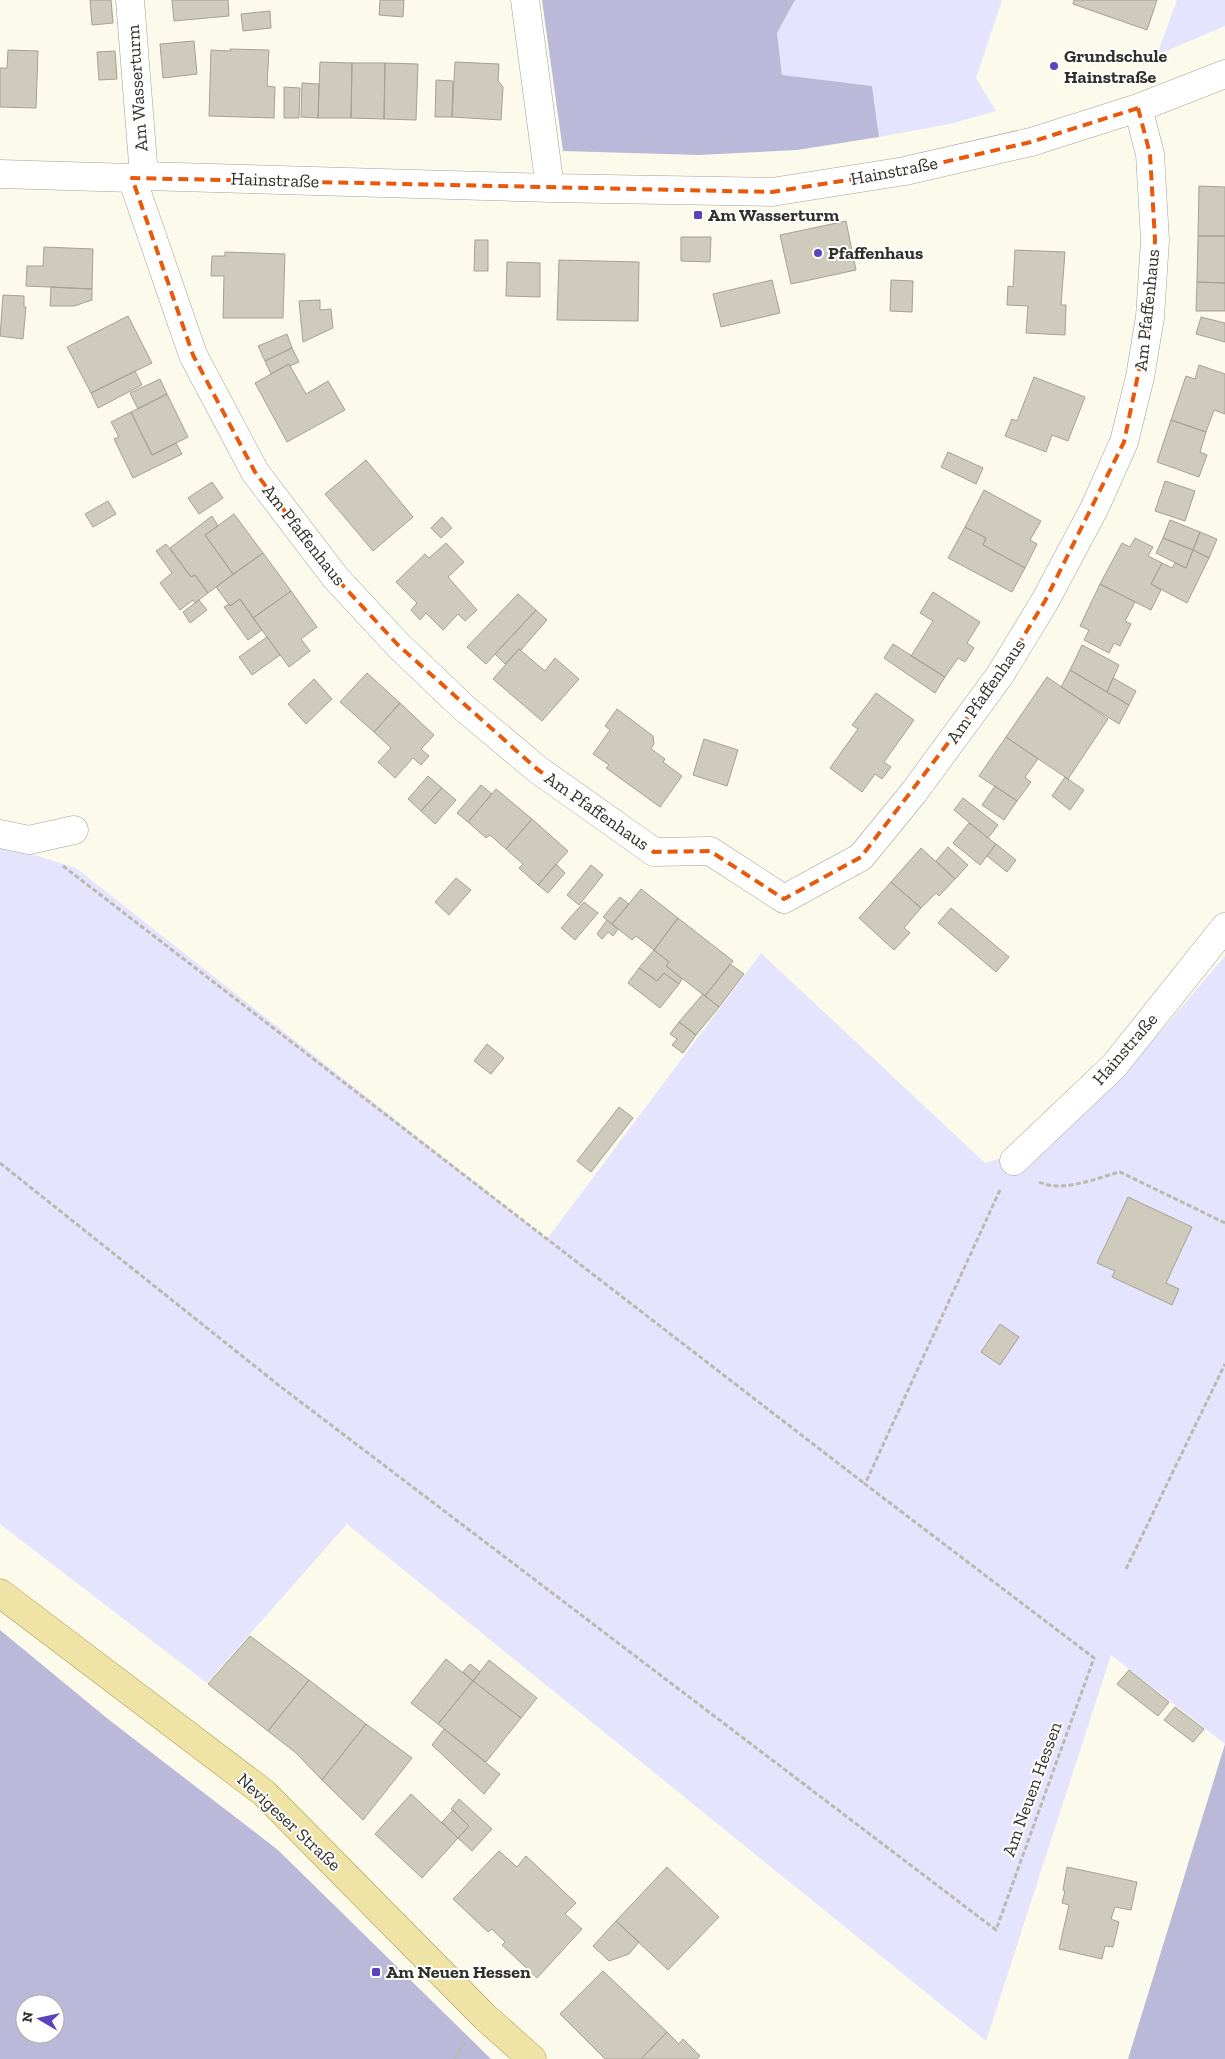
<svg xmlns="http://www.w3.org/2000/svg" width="1225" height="2059" viewBox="0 0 1225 2059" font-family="'Zilla Slab',serif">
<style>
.green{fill:#e5e4ff}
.forest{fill:#bab9da;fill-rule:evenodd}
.building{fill:#cecbbc;stroke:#a3a193}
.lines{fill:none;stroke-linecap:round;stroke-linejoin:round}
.minor-casing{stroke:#a4a193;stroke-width:29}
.major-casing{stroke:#a69853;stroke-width:29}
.path{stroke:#bbb9ac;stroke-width:3;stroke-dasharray:5 2.5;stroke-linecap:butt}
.minor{stroke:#fff;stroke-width:28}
.major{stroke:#f0e3a6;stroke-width:28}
.marked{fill:none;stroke:#e8590c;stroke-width:4;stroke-dasharray:10 6;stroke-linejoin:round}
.poi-dot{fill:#5b43bb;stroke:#fff;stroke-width:2}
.labels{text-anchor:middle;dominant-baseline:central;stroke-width:4;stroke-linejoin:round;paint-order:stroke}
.poi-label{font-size:18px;font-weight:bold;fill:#302f29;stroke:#fff;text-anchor:start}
.street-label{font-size:18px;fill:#302f29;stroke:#fff}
</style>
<rect width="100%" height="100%" fill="#fcfaea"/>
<path class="green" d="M795 0H1002L976 78 996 111 950 124 879 137 872 86 782 76 777 33Z
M1177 0H1225V26L1157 55Z
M0 844 76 868 547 1239 761 953 985 1163 1046 1145 1127 1071 1225 956V1744L1111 1655 986 2041 347 1524 207 1683 0 1524Z"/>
<path class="forest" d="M542 0H795L777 33 782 75 872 86 879 137 797 150 699 155 563 151Z
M0 1630 108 1719 278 1850 491 2059H0ZM25 2004H55V2034H25Z
M1225 1744V2059H1128Z"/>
<path class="building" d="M90 0H111L113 23 92 25Z
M172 0H228L229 16 174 21Z
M380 0H404L403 17 379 15Z
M1074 0H1157L1147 30 1073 4Z
M270 11 271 28 243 31 241 14Z
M194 41 197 74 163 78 160 44Z
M230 49 269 50 267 86 275 87 274 118 209 116 211 50 231 51Z
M8 50 38 51 36 108 0 107V68H7Z
M115 51 117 79 99 80 97 52Z
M320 62 352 63 351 118H318Z
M455 62 499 64 498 81 503 87 501 120 452 117Z
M352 63H385L384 119 351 118Z
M385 63 418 64 416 120 384 119Z
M436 80 453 81 452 117H435Z
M302 83 319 84 318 118 301 117Z
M284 87 300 88 299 118H284Z
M1199 186 1225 187V236H1198Z
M846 221 856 270 791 284 780 235Z
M1198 236H1225V283L1197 282Z
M681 237H711L710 262 681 261Z
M475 240H488V271H474Z
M44 247 93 249 92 289 26 286 27 266H43Z
M1015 250 1065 252 1061 305H1066L1065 335 1026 333 1028 306 1007 305 1008 286 1013 287Z
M225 252 285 254 283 318H223L224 276H211L212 256H225Z
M559 260 639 262 638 321 557 320Z
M507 262 540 263V297L506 296Z
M772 280 780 313 721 327 713 294Z
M891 280 913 281 912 312 890 311Z
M1197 282 1225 283V311H1196Z
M51 287 92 289V300L74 306H50Z
M3 295 24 296V307H26L23 339 0 336Z
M320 300V310L331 309 333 328 303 342 299 301Z
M128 316 152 363 91 393 67 347Z
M1201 317 1225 323V342L1196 334Z
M287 334 292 348 265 361 258 346Z
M292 348 299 362 290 366 289 364 271 374 265 361Z
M289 364 306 394 328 381 345 410 287 442 255 383Z
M1199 365 1225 374V414L1214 410 1206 432 1171 420 1186 376 1195 379Z
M135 371 142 385 98 408 91 393Z
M1034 377 1085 397 1068 441 1052 435 1046 452 1005 436 1012 419 1017 421Z
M160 379 167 394 138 409 130 393Z
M167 394 188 437 152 455 131 412Z
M131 412 152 455 176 443 182 454 133 478 114 439 119 437 111 422Z
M1171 420 1206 432 1200 452 1207 455 1199 477 1157 462Z
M948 452 983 468 976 484 941 467Z
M366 460 413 517 373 551 325 494Z
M1165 481 1195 491 1185 521 1155 511Z
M212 482 223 498 199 514 188 498Z
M984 490 1041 521 1030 540 1037 544 1025 568 983 545 986 538 965 527Z
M108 501 116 514 93 527 85 514Z
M234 514 263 553 233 574 205 535Z
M212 516 218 526 205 535 233 574 208 593 195 575 191 577 170 548Z
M442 517 452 528 441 538 431 528Z
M1170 520 1200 532 1193 550 1163 538Z
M965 527 986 538 983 545 1025 568 1012 592 948 558Z
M1200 532 1217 539 1209 558 1193 550Z
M1135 538 1153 547 1148 556 1162 563 1151 584 1161 590 1151 610 1100 584 1122 543 1130 547Z
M1163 538 1193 550 1186 568 1156 553Z
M446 543 464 562 448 577 477 610 465 621 458 614 443 630 426 613 420 620 411 610 417 603 396 582 425 554 429 558Z
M166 544 191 577 195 575 208 593 195 603 193 600 180 610 160 583 172 573 156 551Z
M1193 550 1209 558 1187 603 1151 584 1162 563 1172 568 1175 563 1186 568Z
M263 553 291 591 253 618 240 599 230 606 216 587Z
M1100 584 1135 602 1125 621 1131 624 1120 646 1114 643 1109 653 1084 640 1089 630 1080 626Z
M291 591 317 627 301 639 310 651 289 667 253 618Z
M933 592 980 622 967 643 974 648 965 662 958 658 945 677 911 656 933 621 920 613Z
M518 594 536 610 486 664 467 647Z
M240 599 262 630 248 640 224 607 229 604 230 606Z
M199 600 207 610 190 623 183 612Z
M536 610 547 620 521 650 519 649 505 664 495 654Z
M267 637 280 655 252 675 239 657Z
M893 644 945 677 935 693 884 658Z
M1082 645 1119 665 1107 692 1070 670Z
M519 649 545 671 555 658 579 679 542 721 493 679Z
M1070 670 1129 705 1119 724 1061 687Z
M367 673 400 703 374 732 340 702Z
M1047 677 1108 719 1068 779 1006 737Z
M1113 678 1136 691 1129 705 1107 692Z
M314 679 332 699 306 724 288 704Z
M876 693 914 720 884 762 891 767 882 779 875 774 862 792 830 768 858 729 852 725Z
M400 703 434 735 421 749 429 756 421 765 413 758 395 778 378 762 391 748 374 732Z
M617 709 653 736 654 744 651 749 665 759 663 762 682 776 660 807 606 768 609 765 593 754 610 730 605 726Z
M1006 737 1038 759 1025 777 1031 782 1017 801 979 776Z
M704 739 738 750 727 786 693 775Z
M428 776 442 788 421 811 408 799Z
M1065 777 1084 790 1070 810 1052 796Z
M481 785 492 794 468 822 457 813Z
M995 786 1017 801 1004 820 982 805Z
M442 788 456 800 435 824 421 811Z
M496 789 532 819 506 849 490 835 486 838 468 822Z
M963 798 998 825 988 838 954 810Z
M532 819 568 851 538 885 519 868 523 864 506 849Z
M969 823 996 844 980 865 953 843Z
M996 844 1016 860 1007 872 987 856Z
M948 847 968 865 955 879 936 861Z
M921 848 955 879 939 896 936 893 921 908 891 882Z
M556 864 565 873 548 893 538 885Z
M591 865 603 875 579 905 567 895Z
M456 878 471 890 449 915 435 902Z
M891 882 921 908 904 928 910 933 894 950 859 918Z
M641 889 678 918 654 950 636 936 632 940 612 924Z
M620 897 629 904 612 924 603 917Z
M584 902 598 913 575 940 561 928Z
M951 908 1009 957 996 972 938 923Z
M678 918 733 961 705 996 666 966 669 962 654 950Z
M607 920 618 929 613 936 608 932 602 939 597 934Z
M654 950 669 962 666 966 682 979 679 984 664 973 657 981 639 968Z
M730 964 744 974 719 1007 705 996Z
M639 968 657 981 664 973 679 984 660 1008 628 983Z
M703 994 719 1007 696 1035 679 1022Z
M679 1022 696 1035 683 1053 672 1045 677 1039 670 1034Z
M487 1044 504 1058 491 1074 474 1061Z
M619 1107 633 1118 591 1172 577 1161Z
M1128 1197 1192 1227 1166 1283 1179 1289 1172 1305 1112 1277 1115 1271 1097 1263Z
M1000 1324 1019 1337 1000 1365 981 1352Z
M250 1636 309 1680 268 1731 208 1684Z
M446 1659 473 1681 438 1724 411 1703Z
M489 1660 537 1698 521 1718 473 1681Z
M470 1664 480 1672 473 1681 463 1672Z
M1129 1670 1169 1702 1158 1716 1117 1684Z
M309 1680 366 1724 322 1780 296 1753 268 1731Z
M473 1681 521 1718 486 1762 438 1724Z
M1175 1707 1204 1729 1193 1742 1164 1720Z
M366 1724 412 1758 363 1820 322 1780Z
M444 1729 500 1774 484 1794 432 1745Z
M411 1794 458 1838 422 1878 375 1834Z
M459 1799 492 1829 472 1851 458 1838 469 1826 451 1809Z
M453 1810 469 1826 458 1838 442 1822Z
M499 1851 517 1867 526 1856 576 1903 565 1914 582 1929 537 1978 502 1945 505 1942 492 1929 488 1932 453 1899Z
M667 1867 719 1917 668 1970 616 1921Z
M1067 1867 1137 1882 1131 1910 1115 1907 1111 1919 1119 1922 1113 1947 1105 1946 1102 1959 1059 1949 1069 1905 1062 1903 1065 1891 1063 1890Z
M616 1921 639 1942 629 1954 609 1961 593 1946Z
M603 1971 667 2032 641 2059H605L560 2014Z
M667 2032 679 2044 683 2039 700 2056 697 2059H641Z"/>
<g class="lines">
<g class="minor-casing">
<path id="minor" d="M130 0 144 176
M525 0 550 188
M0 174 132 178 144 176 550 188 772 192 905 171 1031 142 1138 108 1225 74
M132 178 193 355 255 472 335 577 398 645 463 707 537 769 654 852 710 851 784 899 861 857 914 792 1000 675 1045 601 1094 509 1124 442 1140 377 1150 317 1155 240 1150 154 1138 108
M0 834 29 840 74 830
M1014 1161 1114 1066 1225 927"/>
</g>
<g class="major-casing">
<path id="major" d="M0 1593 264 1793 485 2017 532 2059"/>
</g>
<path class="path" d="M63 866 865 1484
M0 1163 281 1387 996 1930 1094 1658 865 1484 1000 1190
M1039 1182C1063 1193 1096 1178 1120 1172L1225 1223
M1126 1569 1225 1364
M454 2059 465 2043"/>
<use href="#minor" class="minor"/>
<use href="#major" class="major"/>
</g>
<path class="marked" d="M1138 108 1150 154 1155 240 1150 317 1124 442 1045 601 1000 675 861 857 784 899 710 851 654 852 537 769 398 645 335 577 255 472 193 355 132 178 772 192 905 171 1031 142Z"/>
<g class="poi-dot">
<circle cx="1054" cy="66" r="5"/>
<rect x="693" y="210" width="10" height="10" rx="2.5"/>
<circle cx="818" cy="253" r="5"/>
<rect x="371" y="1967" width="10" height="10" rx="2.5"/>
</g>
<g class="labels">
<g class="poi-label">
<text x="1064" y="56">Grundschule<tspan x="1064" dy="21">Hainstraße</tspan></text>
<text x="708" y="215">Am Wasserturm</text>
<text x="828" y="253">Pfaffenhaus</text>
<text x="386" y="1972">Am Neuen Hessen</text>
</g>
<g class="street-label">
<text transform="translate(137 88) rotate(-94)">Am Wasserturm</text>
<text transform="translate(894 171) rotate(-11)">Hainstraße</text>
<text transform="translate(275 180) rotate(2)">Hainstraße</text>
<text transform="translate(1147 310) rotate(-84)">Am Pfaffenhaus</text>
<text transform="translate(304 535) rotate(52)">Am Pfaffenhaus</text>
<text transform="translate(986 691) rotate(-55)">Am Pfaffenhaus</text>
<text transform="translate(597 811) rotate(35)">Am Pfaffenhaus</text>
<text transform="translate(1125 1049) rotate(-49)">Hainstraße</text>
<text transform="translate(1032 1789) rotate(-70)">Am Neuen Hessen</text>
<text transform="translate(289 1822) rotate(43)">Nevigeser Straße</text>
</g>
</g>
<g transform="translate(40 2019) rotate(279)"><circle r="24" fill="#ffffff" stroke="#acaca9"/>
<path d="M0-4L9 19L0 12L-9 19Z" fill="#5b43bb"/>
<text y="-8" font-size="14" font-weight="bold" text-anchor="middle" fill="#302f29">N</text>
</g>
</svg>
